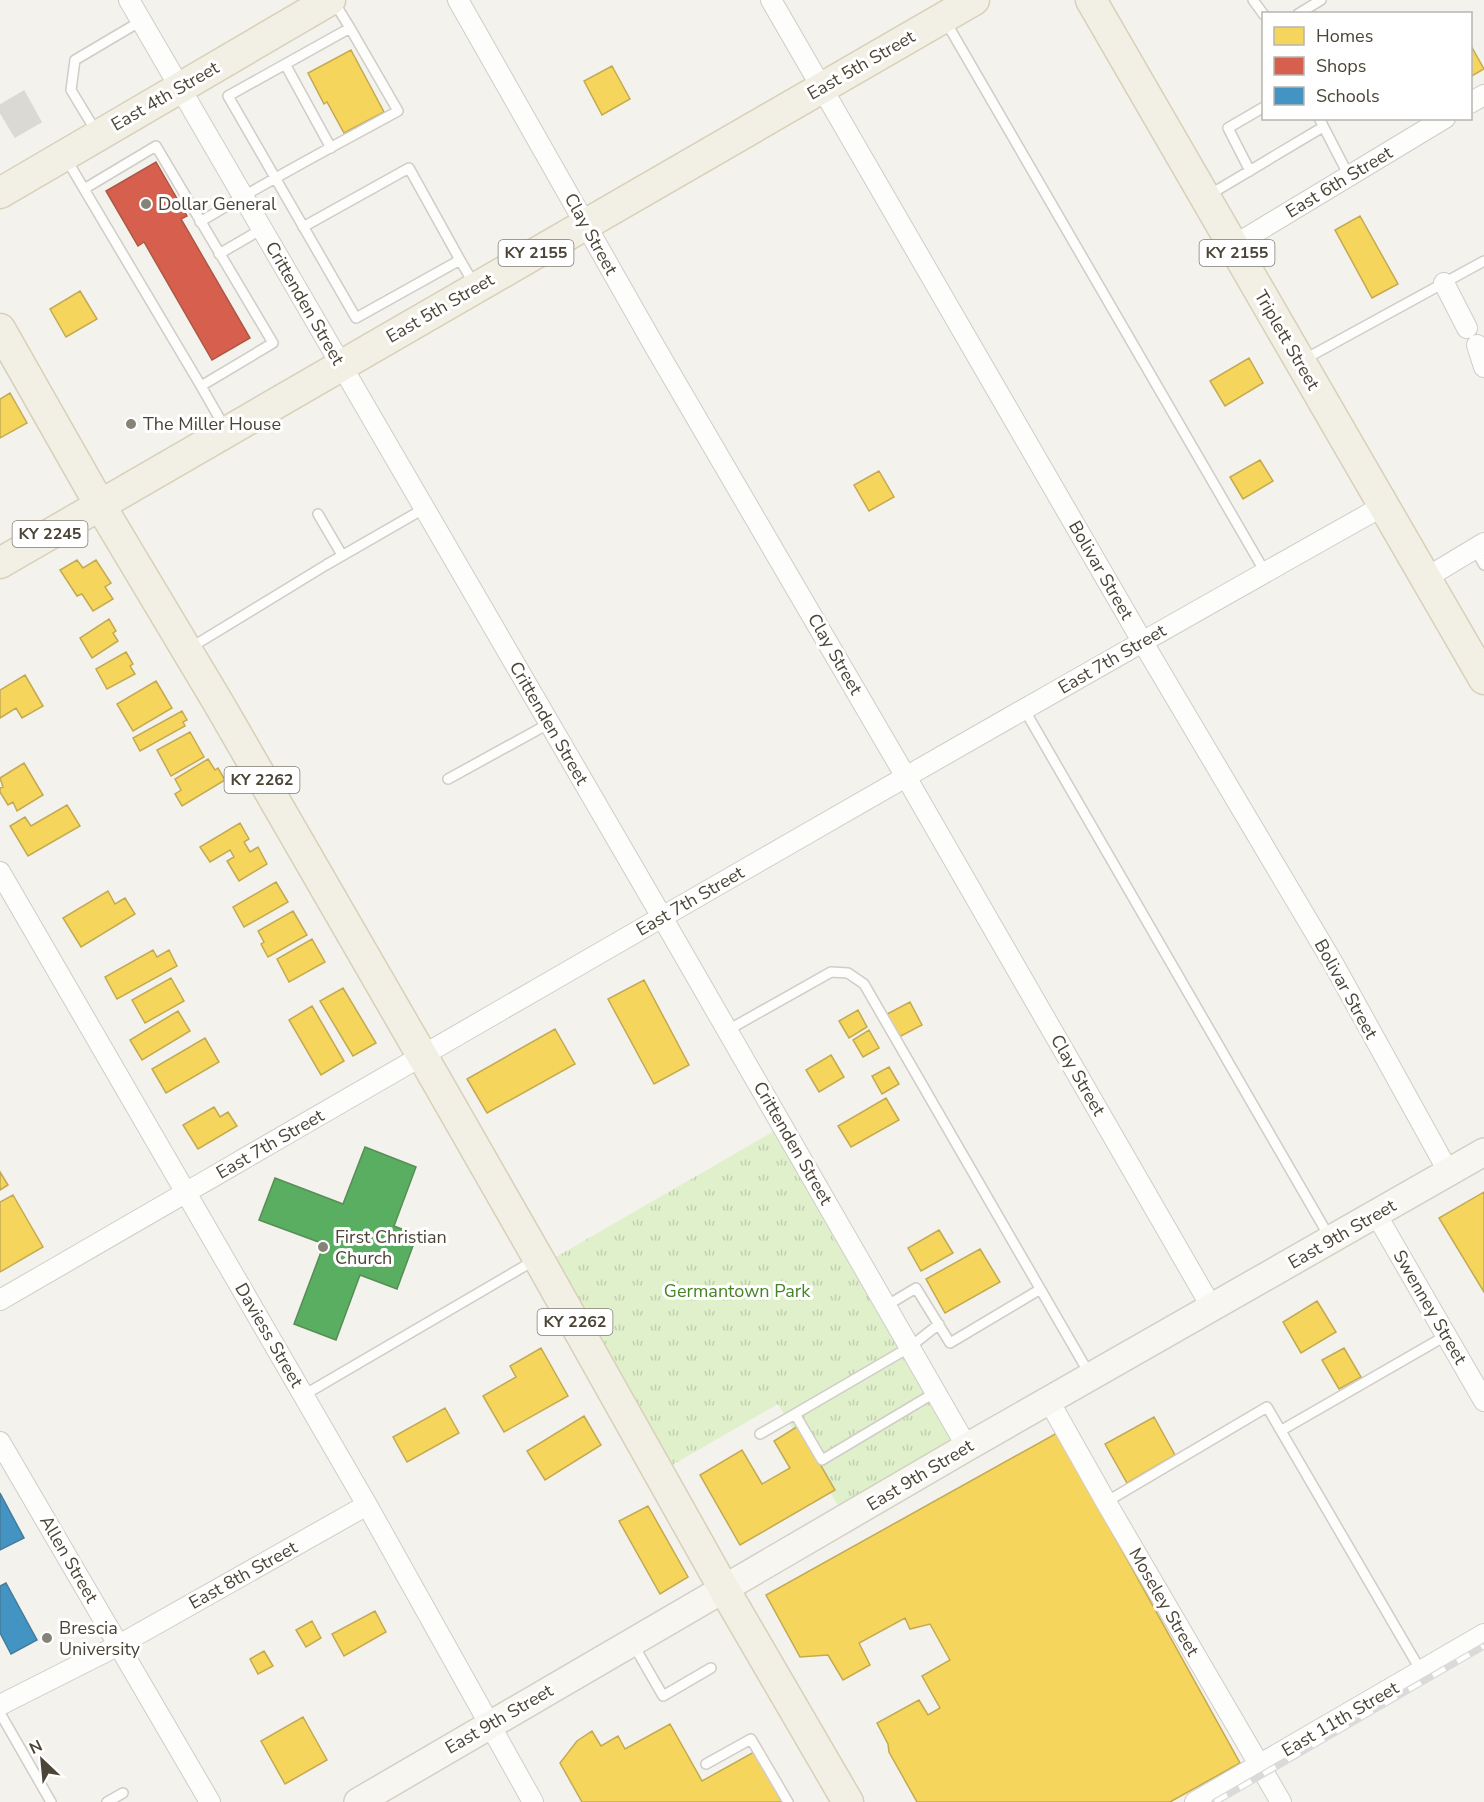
<svg xmlns="http://www.w3.org/2000/svg" width="1484" height="1802" viewBox="0 0 1484 1802" font-family="'Nunito Sans',sans-serif">
<style>
.park{fill:url(#park-tufts)}
.homes{fill:#f6d55c;stroke:#c3aa51;stroke-width:1.5}
.shops{fill:#d6604d;stroke:#ad5846;stroke-width:1.5}
.schools{fill:#4393c3;stroke:#467c99;stroke-width:1.5}
.public{fill:#5aae61;stroke:#568e54;stroke-width:1.5}
.building{fill:#dbd9d3;stroke:#dcd9d3;stroke-width:1.5}
.lines{fill:none;stroke-linecap:round;stroke-linejoin:round}
.lane-casing{stroke:#d0cdc7;stroke-width:12}
.street-casing{stroke:#d0cdc7;stroke-width:22}
.secondary-casing{stroke:#d4d0c3;stroke-width:30}
.primary-casing{stroke:#d8d0b9;stroke-width:33}
.lane{stroke:#fdfdfc;stroke-width:9}
.street{stroke:#fdfdfc;stroke-width:20}
.secondary{stroke:#f7f6f1;stroke-width:27}
.primary{stroke:#f2efe5;stroke-width:30}
.rail-casing{stroke:#dadad9;stroke-width:7}
.rail{stroke:#fff;stroke-width:4.5;stroke-dasharray:14;stroke-linecap:butt}
.poi-dot{fill:#868277;stroke:#fff;stroke-width:2}
.labels{text-anchor:middle;dominant-baseline:central;stroke-width:6;stroke-linejoin:round;paint-order:stroke}
.shield{fill:#fff;stroke:#827d73;stroke-width:1.5}
.shield-label{font-size:16px;font-weight:bold;fill:#4c4537}
.street-label{font-size:18px;fill:#4c4537;stroke:#fff}
.poi-label{font-size:18px;fill:#4c4537;stroke:#fff;text-anchor:start}
.park-label{font-size:18px;fill:#438523;stroke:#fff}
</style>
<defs>
<pattern id="park-tufts" width="24" height="20" patternUnits="userSpaceOnUse" patternTransform="scale(1.5)"><rect width="24" height="20" fill="#dff0cb"/><path d="M3 7l-1-3M5 7V3M7 7l1-3M15 17l-1-3M17 17v-4M19 17l1-3" fill="none" stroke="#c1cfaf"/></pattern>
</defs>
<rect width="100%" height="100%" fill="#f3f2ed"/>
<path class="park" d="M783 1126 967 1447 846 1519 778 1404 660 1472 542 1265Z"/>
<path class="homes" d="M1470 44 1484 69 1470 77Z
M351 50 384 112 344 133 327 102 324 104 308 73Z
M612 66 630 99 602 115 584 81Z
M1360 216 1398 284 1372 298 1335 230Z
M80 291 97 319 66 337 50 309Z
M1249 358 1263 383 1225 406 1210 381Z
M10 393 27 423 0 438V399Z
M1260 460 1273 481 1243 499 1230 477Z
M879 471 894 497 869 511 854 485Z
M77 560 83 568 96 560 111 583 105 587 113 599 93 611 82 594 77 596 60 570Z
M109 619 116 631 113 633 118 641 92 658 80 638Z
M126 652 133 664 130 666 135 674 107 689 96 669Z
M25 675 43 706 22 718 16 708 0 718V690Z
M156 681 172 708 133 731 117 704Z
M182 711 187 720 183 722 185 726 140 751 133 738Z
M190 732 204 757 171 776 157 750Z
M208 759 215 770 218 768 225 780 182 806 175 794 181 790 175 779Z
M24 763 43 795 17 811 13 802 8 805 0 792V788L3 787 0 778Z
M67 805 80 826 28 856 10 826 25 817 31 826Z
M240 823 249 839 244 842 250 852 258 847 267 864 239 881 227 861 234 857 230 850 210 862 200 847Z
M276 882 288 902 244 927 233 907Z
M108 891 115 904 125 898 135 914 81 947 63 918Z
M293 911 307 935 268 957 261 944 264 942 258 931Z
M312 939 325 962 289 982 277 959Z
M153 950 157 957 169 950 177 966 117 999 105 977Z
M171 978 184 1001 145 1023 132 1000Z
M644 980 689 1065 654 1084 608 999Z
M343 988 376 1043 353 1056 320 1001Z
M910 1002 922 1025 899 1037 887 1014Z
M312 1006 344 1061 321 1075 289 1020Z
M858 1010 867 1027 849 1038 839 1021Z
M178 1011 190 1031 142 1060 130 1040Z
M555 1029 575 1064 487 1113 467 1079Z
M869 1030 879 1048 863 1057 853 1040Z
M205 1038 219 1062 166 1093 152 1069Z
M831 1055 844 1077 819 1092 806 1070Z
M889 1067 899 1084 882 1094 872 1076Z
M886 1098 899 1120 851 1147 838 1126Z
M214 1107 220 1117 228 1112 237 1126 198 1149 183 1125Z
M0 1172 8 1185 0 1190Z
M1484 1192V1292L1439 1218Z
M13 1195 43 1247 0 1272V1202Z
M939 1230 953 1253 921 1271 908 1248Z
M980 1249 1000 1282 945 1313 926 1279Z
M1317 1301 1336 1332 1301 1353 1283 1322Z
M541 1348 568 1396 504 1432 483 1396 516 1377 510 1366Z
M1344 1348 1361 1377 1339 1389 1322 1360Z
M445 1408 459 1433 407 1462 393 1437Z
M584 1416 601 1445 545 1480 527 1451Z
M1154 1417 1175 1455 1127 1483 1105 1444Z
M798 1426 835 1490 740 1545 700 1475 742 1450 762 1484 790 1468 774 1441Z
M1057 1433 1240 1763 1170 1802H917L889 1752 888 1744 877 1723 919 1700 928 1715 940 1708 922 1676 950 1660 930 1624 910 1629 905 1618 859 1643 870 1665 843 1680 828 1655 800 1657 766 1595Z
M648 1506 688 1577 660 1594 619 1521Z
M375 1611 386 1632 344 1656 332 1634Z
M312 1621 321 1638 306 1647 296 1630Z
M264 1651 273 1666 258 1674 250 1659Z
M303 1717 327 1760 285 1784 261 1741Z
M670 1724 702 1781 754 1752 782 1802H582L560 1763 577 1741 592 1731 601 1746 618 1736 625 1749Z"/>
<path class="shops" d="M156 162 187 216 181 219 250 338 212 360 144 242 138 246 106 191Z"/>
<path class="schools" d="M0 1493 24 1538 0 1550Z
M6 1583 37 1640 11 1654 0 1633V1586Z"/>
<path class="public" d="M365 1147 416 1167 394 1226 417 1235 397 1289 360 1275 336 1340 294 1324 324 1244 259 1220 275 1178 343 1204Z"/>
<path class="building" d="M24 91 41 122 15 137 0 112V105Z"/>
<g class="lines">
<g class="lane-casing">
<path id="lane" d="M1253 0 1264 15
M334 2 350 28
M1298 14 1321 0
M946 22 1265 572
M285 64 331 148
M1319 118 1349 176
M97 133 71 90 75 60 141 21
M67 160 84 189
M1250 171 1228 128 1264 107
M1209 195 1323 127
M200 222C265 182 332 147 398 111L350 28 228 96C271 170 313 244 356 318L460 260 409 168 303 227
M219 254 262 229
M460 260 474 284
M1305 359 1484 261
M201 386 84 189 156 146 273 343 201 386 225 428
M318 514 342 555
M1475 549 1484 565
M190 648 326 565 425 508
M1024 709 1330 1238
M448 779 550 723
M728 1030 831 972 848 973 864 984 1090 1375
M886 1306 916 1288 950 1343 1039 1290
M936 1392 822 1460 795 1414 910 1347 939 1324
M304 1395 535 1260
M1282 1430 1447 1335
M760 1434 795 1414
M1106 1502 1267 1407 1421 1671
M633 1644 663 1696 711 1668
M0 1713 51 1802
M706 1764 751 1739 788 1802
M107 1802 123 1793"/>
</g>
<g class="street-casing">
<path id="street" d="M129 0 662 917 967 1447
M458 0 655 347 906 777 1212 1308
M771 0 1142 641 1333 963 1448 1171
M1470 103 1484 95
M1233 246 1445 118
M1444 283 1467 328
M1477 345 1484 367
M1426 578 1484 543
M0 872 367 1505 533 1802
M1376 1214 1484 1401
M0 1300C460 1034 920 766 1383 506
M1049 1401 1106 1502 1281 1802
M0 1442 210 1802
M0 1705 119 1645 367 1505
M1195 1802 1484 1634"/>
</g>
<g class="secondary-casing">
<path id="secondary" d="M358 1802 967 1447 1484 1152"/>
</g>
<g class="primary-casing">
<path id="primary" d="M1091 0 1484 679
M0 193 330 0
M0 329 100 505 219 704 435 1078 542 1265 724 1589 848 1802
M0 563 974 0"/>
</g>
<use href="#lane" class="lane"/>
<use href="#street" class="street"/>
<use href="#secondary" class="secondary"/>
<use href="#primary" class="primary"/>
<g class="rail-casing">
<path id="rail" d="M1215 1802 1484 1646"/>
</g>
<use href="#rail" class="rail"/>
</g>
<g class="poi-dot">
<circle cx="146" cy="204" r="6"/>
<circle cx="131" cy="424" r="6"/>
<circle cx="323" cy="1247" r="6"/>
<circle cx="47" cy="1638" r="6"/>
</g>
<g class="labels">
<g class="shield">
<rect x="498.5" y="240" width="75" height="26" rx="4.5"/>
<rect x="1199.5" y="240" width="75" height="26" rx="4.5"/>
<rect x="12.5" y="521" width="75" height="26" rx="4.5"/>
<rect x="224.5" y="767" width="75" height="26" rx="4.5"/>
<rect x="537.5" y="1309" width="75" height="26" rx="4.5"/>
</g>
<g class="shield-label">
<text x="536" y="253">KY 2155</text>
<text x="1237" y="253">KY 2155</text>
<text x="50" y="534">KY 2245</text>
<text x="262" y="780">KY 2262</text>
<text x="575" y="1322">KY 2262</text>
</g>
<g class="street-label">
<text transform="translate(861 65) rotate(-30)">East 5th Street</text>
<text transform="translate(165 96) rotate(-30)">East 4th Street</text>
<text transform="translate(1339 182) rotate(-31)">East 6th Street</text>
<text transform="translate(591 234) rotate(61)">Clay Street</text>
<text transform="translate(305 303) rotate(60)">Crittenden Street</text>
<text transform="translate(440 308) rotate(-30)">East 5th Street</text>
<text transform="translate(1287 340) rotate(60)">Triplett Street</text>
<text transform="translate(1101 570) rotate(60)">Bolivar Street</text>
<text transform="translate(835 654) rotate(60)">Clay Street</text>
<text transform="translate(1112 659) rotate(-30)">East 7th Street</text>
<text transform="translate(549 723) rotate(60)">Crittenden Street</text>
<text transform="translate(690 901) rotate(-30)">East 7th Street</text>
<text transform="translate(1346 989) rotate(61)">Bolivar Street</text>
<text transform="translate(1078 1075) rotate(60)">Clay Street</text>
<text transform="translate(793 1143) rotate(60)">Crittenden Street</text>
<text transform="translate(270 1144) rotate(-30)">East 7th Street</text>
<text transform="translate(1342 1234) rotate(-30)">East 9th Street</text>
<text transform="translate(1430 1307) rotate(60)">Swenney Street</text>
<text transform="translate(269 1335) rotate(60)">Daviess Street</text>
<text transform="translate(920 1475) rotate(-31)">East 9th Street</text>
<text transform="translate(69 1559) rotate(60)">Allen Street</text>
<text transform="translate(243 1575) rotate(-29)">East 8th Street</text>
<text transform="translate(1164 1602) rotate(60)">Moseley Street</text>
<text transform="translate(499 1719) rotate(-30)">East 9th Street</text>
<text transform="translate(1340 1719) rotate(-30)">East 11th Street</text>
</g>
<g class="poi-label">
<text x="158" y="204">Dollar General</text>
<text x="143" y="424">The Miller House</text>
<text x="335" y="1237">First Christian<tspan x="335" dy="21">Church</tspan></text>
<text x="59" y="1628">Brescia<tspan x="59" dy="21">University</tspan></text>
</g>
<g class="park-label">
<text x="737" y="1291">Germantown Park</text>
</g>
</g>
<rect x="1262" y="12" width="210" height="108" fill="#ffffff" stroke="#b7b5af" stroke-width="1.5"/>
<rect x="1274" y="27" width="30" height="18" fill="#f6d55c" stroke="#b7b5af" stroke-width="1.5"/>
<text x="1316" y="42" font-size="18" fill="#4c4537">Homes</text>
<rect x="1274" y="57" width="30" height="18" fill="#d6604d" stroke="#b7b5af" stroke-width="1.5"/>
<text x="1316" y="72" font-size="18" fill="#4c4537">Shops</text>
<rect x="1274" y="87" width="30" height="18" fill="#4393c3" stroke="#b7b5af" stroke-width="1.5"/>
<text x="1316" y="102" font-size="18" fill="#4c4537">Schools</text>
<g transform="translate(42 1760) rotate(334)" stroke="#ffffff" stroke-width="4.5" paint-order="stroke">
<path d="M0-4.5L10 22L0 15L-10 22Z" fill="#4c4537"/>
<text y="-9" font-size="16" font-weight="bold" text-anchor="middle" fill="#4c4537">N</text>
</g>
</svg>
